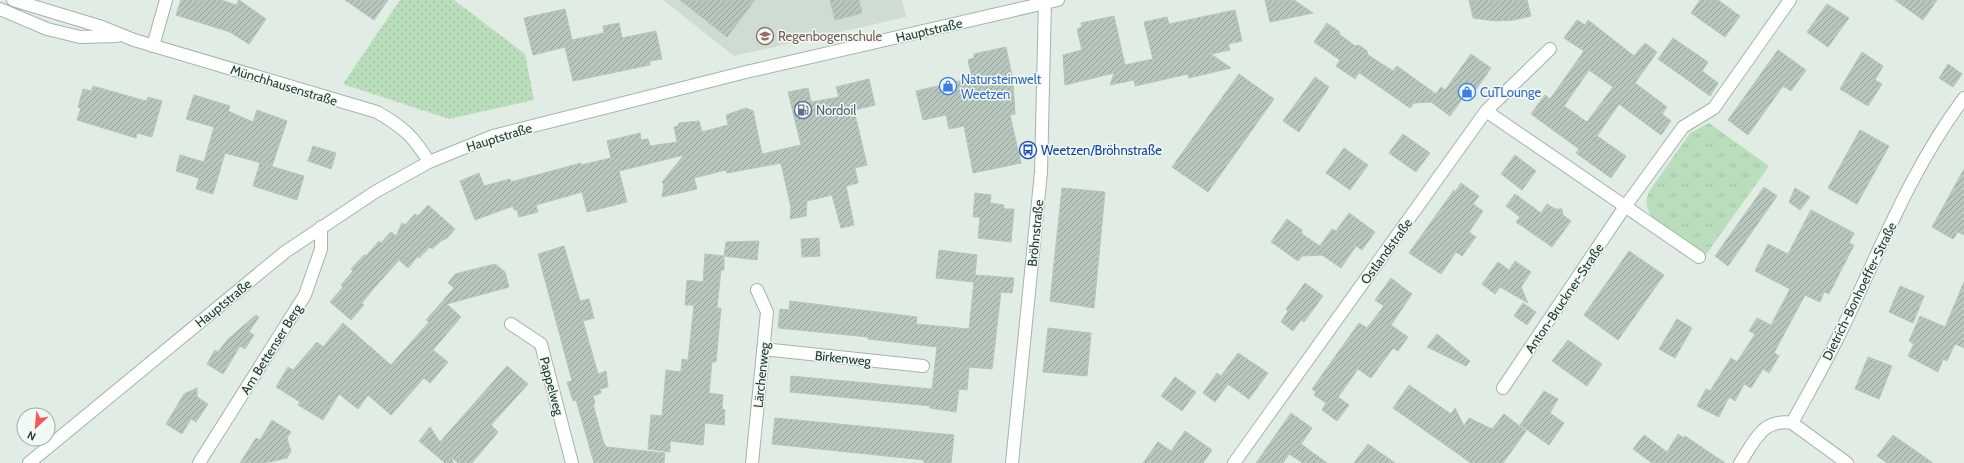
<svg xmlns="http://www.w3.org/2000/svg" width="1964" height="463" viewBox="0 0 1964 463" font-family="Cabin,sans-serif">
<style>
.built{fill:#cfdcd3}
.grass{fill:url(#grass-dots)}
.park{fill:url(#park-tufts)}
.building{fill:url(#building-hatch);stroke:#b4c6ba;fill-rule:evenodd}
.lines{fill:none;stroke-linecap:round;stroke-linejoin:round}
.minor-casing{stroke:#a4b4ab;stroke-width:14}
.tertiary-casing{stroke:#a4b4ab;stroke-width:14}
.minor{stroke:#fff;stroke-width:12}
.tertiary{stroke:#fff;stroke-width:12}
.labels{text-anchor:middle;dominant-baseline:central;stroke-width:3;stroke-linejoin:round;paint-order:stroke}
.street-label{font-size:13px;fill:#213e2f;stroke:#f2f9f4}
.education-label{font-size:13px;fill:#785e54;stroke:#f2f9f4;text-anchor:start}
.shop-label{font-size:13px;fill:#366cbe;stroke:#f2f9f4;text-anchor:start}
.service-label{font-size:13px;fill:#4e5e75;stroke:#f2f9f4;text-anchor:start}
.transit-label{font-size:13px;fill:#164399;stroke:#f2f9f4;text-anchor:start}
</style>
<defs>
<pattern id="grass-dots" width="8" height="8" patternUnits="userSpaceOnUse"><rect width="8" height="8" fill="#badebb"/><path d="M2 2h.1M6 6h.1" fill="none" stroke="#a0c0a1" stroke-width="1.8" stroke-linecap="round"/></pattern>
<pattern id="park-tufts" width="24" height="20" patternUnits="userSpaceOnUse"><rect width="24" height="20" fill="#badebb"/><path d="M3 7l-1-3M5 7V3M7 7l1-3M15 17l-1-3M17 17v-4M19 17l1-3" fill="none" stroke="#a0c0a1"/></pattern>
<pattern id="building-hatch" width="6" height="6" patternUnits="userSpaceOnUse"><rect width="6" height="6" fill="#b7c7bd"/><path d="M-1 1l2-2M0 6l6-6M5 7l2-2" fill="none" stroke="#94a39a"/></pattern>
</defs>
<rect width="100%" height="100%" fill="#e1ece5"/>
<path class="built" d="M663 0H902L906 17 734 56Z"/>
<path class="grass" d="M400 0H454L525 54 534 100 449 119 343 84Z"/>
<path class="park" d="M1709 123 1769 166 1705 256 1655 220C1646 210 1644 202 1650 190L1690 133Z"/>
<path class="building" d="M181 0H221L236 5 239 0 266 19 249 44 230 32 176 15Z
M345 0H388L374 20Z
M680 0H755L727 37Z
M830 0H859L862 13 835 20Z
M1265 0H1294L1313 13 1270 22Z
M1469 0H1527L1531 16 1514 20 1495 21 1473 18Z
M1700 0H1718L1740 16 1725 37 1691 13Z
M1895 0H1937L1923 20Z
M1827 4 1849 18 1828 47 1807 32Z
M565 9 572 40 604 33 603 26 619 23 622 38 656 31 662 59 650 61V65L573 81 565 47 533 55 524 18Z
M1235 10 1242 41 1228 44 1230 50 1211 54 1231 68 1189 78 1188 74 1135 86 1134 80 1110 85 1114 73 1065 85 1063 55 1082 50 1077 29 1082 27 1081 23 1114 16 1125 65 1153 59 1144 22 1167 17 1169 24Z
M1577 20 1585 25 1588 20 1634 56 1645 43 1657 52 1635 83 1667 107 1662 114 1671 121 1661 135 1619 104 1597 136 1626 156 1611 178 1576 153 1579 149 1531 114 1545 95 1550 99 1584 51 1564 38ZM1589 70 1613 87 1587 122 1564 106Z
M1327 23 1340 32 1339 34 1355 46 1359 45 1367 51 1368 55 1393 71 1397 66 1436 94 1441 87 1445 90 1471 54 1491 68 1470 98 1465 95 1450 116 1431 102 1414 103 1410 108 1361 74 1359 73 1355 79 1336 66 1340 60 1314 42Z
M1673 38 1708 62 1702 71 1718 83 1710 96 1658 59Z
M1006 47 1013 80 1015 114 1010 115 1021 163 973 173 964 126 949 129 946 115 923 120 916 91 972 78 968 60 974 58V54Z
M1778 50 1806 70 1791 91 1783 86 1748 135 1728 120Z
M1862 52 1883 66 1875 80 1882 84 1868 106 1840 89Z
M1948 64 1962 74 1953 87 1939 78Z
M1239 74 1274 99 1208 192 1172 167Z
M1315 77 1329 87 1299 132 1283 121Z
M869 79 875 105 854 110 867 165 855 168 858 183 846 186 854 225 841 228 832 195 807 201 806 216 790 219 791 208 781 163 727 173 726 170 694 178 697 189 662 197 664 184 662 182 684 155 619 171 627 202 587 212 582 192 536 205 538 212 519 217 517 210H514L513 206 475 220 460 181 479 173 484 186 510 179 511 182 581 163V165L611 158 607 141 640 133 641 140 648 139 650 146 677 142 674 127 678 126 679 123 699 121 702 132 728 125 726 115 746 108 753 111 762 154 801 145 788 92 808 88 811 102 839 97 836 87Z
M93 86 146 101 148 97 162 101 152 137 137 133 136 138 77 120 81 108 78 107 83 89 91 91Z
M194 95 230 106 228 111 253 122 257 110 287 121 272 166 225 153 213 194 196 189 199 178 176 171 180 155 204 162 214 127 186 119Z
M1860 130 1889 146 1857 204 1828 188Z
M1403 134 1430 153 1416 172 1389 153Z
M313 146 336 153 331 169 308 161Z
M1344 148 1368 165 1350 190 1326 173Z
M1515 155 1536 171 1522 190 1501 174Z
M260 163 304 176 297 200 253 186Z
M1964 169V235L1958 232 1953 239 1932 227Z
M1461 183 1479 196 1473 204 1483 211 1469 232 1476 237 1462 256 1456 252 1441 274 1409 253 1454 190 1455 192Z
M1764 187 1777 196 1728 266 1715 256Z
M1062 188 1105 192 1094 308 1050 301Z
M1795 188 1810 197 1800 210 1789 202Z
M975 193 991 195 990 203 1004 205V209H1014L1011 242 978 238 980 217H973Z
M1515 194 1541 213 1547 204 1555 209H1562L1563 215 1571 221 1552 247 1516 222 1520 217 1506 206Z
M428 205 455 229 447 238 441 241 432 249 430 247 419 258 418 256 408 268 399 260 374 288 362 303 364 305 351 320 330 302 343 287 341 285 353 271 351 269 364 255 366 256 379 241 381 243 391 232 396 236 402 223 405 225 415 214 418 216Z
M1811 210 1854 233 1849 243 1854 245 1829 294 1824 292 1820 302 1805 295 1774 353 1779 356 1769 373 1763 369 1751 388 1744 384 1735 401 1729 397 1719 417 1697 406 1706 389 1710 391 1731 358 1737 362 1755 334 1749 331 1757 318 1771 325 1790 289 1755 271 1768 244 1788 254Z
M1349 213 1375 232 1362 250 1356 246 1341 268 1322 255 1302 256 1298 261 1271 242 1287 219 1302 230V234L1320 246 1332 229 1336 231Z
M819 238 820 256 802 257 801 239Z
M759 241 757 260 724 256 726 242Z
M564 246 580 301 589 299 594 318 583 321 598 374 606 371 608 387 600 389 601 393 593 396 595 403 593 404 603 441 606 447 665 453 664 463H594L576 400 573 401 567 382 572 381 538 254Z
M939 250 977 255 975 275 1014 278 1012 293 1001 292 992 369 969 367 967 390 959 389 956 412 930 408V406L790 392 791 376 932 389 937 347 868 339V337L778 328 780 309 789 310 790 301 917 317 916 324 969 329 974 282 936 278Z
M1629 251 1664 275 1618 340 1584 315Z
M705 254 724 256V270H721L717 308H721L716 362H712L709 393 723 395 722 409 725 410 724 425 705 423 703 445 670 441V452L648 449 651 415 662 416 666 370 681 372 682 359 688 360 694 305H685L687 280 703 282Z
M1515 261 1531 272 1521 287 1528 303 1500 287 1495 294 1482 284 1498 262 1509 270Z
M495 264 505 272 509 287 447 304 461 317 433 350 448 362 430 383 424 378 391 415 368 395 358 409 339 394 323 420 298 405 300 402 276 387 288 367 293 370 317 342 323 347 343 323 391 365 429 322 426 320 454 288 448 283 455 274Z
M1391 278 1412 294 1391 325 1408 337 1398 351 1393 348 1371 378 1358 369 1338 397 1349 405 1337 421 1322 410 1326 403 1314 395 1316 392 1312 389 1359 323 1367 328 1384 306 1375 300Z
M1964 282V348L1955 344 1947 361 1943 359 1938 372 1908 356 1914 344 1909 341 1920 316 1945 327Z
M1305 283 1323 296 1304 322 1301 320 1293 331 1281 322 1288 311 1286 309Z
M1900 286 1924 296 1913 323 1889 312Z
M1523 303 1536 312 1527 325 1514 316Z
M256 315 259 317 249 332 254 335 245 349 240 346 223 374 207 364 215 350 218 352 228 339Z
M1677 319 1692 328 1675 358 1659 349Z
M1048 328 1091 333 1087 376 1043 372Z
M1437 334 1470 361 1466 366 1427 347Z
M1568 340 1602 364 1587 386 1552 361Z
M1238 353 1268 373 1249 399 1228 384 1215 402 1203 393 1217 373 1221 376Z
M1868 357 1892 366 1879 399 1855 389Z
M507 366 528 384 491 425 498 432 472 463H458L450 456 454 463H445L419 441 430 427 440 442Z
M1175 377 1196 392 1182 411 1161 396Z
M1409 385 1451 414 1455 408 1464 426 1469 418 1492 429 1504 414 1526 431 1503 463H1471L1393 408Z
M197 388V397L208 404 196 422 191 419 182 434 166 424 184 394Z
M1544 391 1558 399 1550 413 1564 423 1549 445 1520 425Z
M1291 413 1312 428 1301 444 1327 463H1303L1289 454 1283 463H1256Z
M775 418 954 435 951 463H924V460L772 444Z
M272 420 291 432 287 438 291 451 287 458 265 463H240L256 438 260 440Z
M1185 431 1212 450 1203 463H1143L1158 442 1171 451Z
M1678 434 1684 438 1685 436 1725 463H1652L1633 449 1644 435 1667 452Z
M1893 435 1933 463H1887L1877 456Z
M1368 444 1395 463H1354Z"/>
<g class="lines">
<g class="minor-casing">
<path id="minor" d="M153 46 166 0
M1486 111 1699 257
M511 324 541 344 572 463
M763 349 923 366
M1503 388 1624 208 1683 127 1714 108 1790 0
M1792 423 1847 463
M199 463 305 295 321 249V227
M752 463 767 312 757 290
M1012 463 1041 172 1045 0
M1234 463 1486 111 1550 49
M1740 463C1754 442 1762 418 1792 423 1810 390 1829 357 1845 323 1881 247 1913 166 1964 98"/>
</g>
<g class="tertiary-casing">
<path id="tertiary" d="M13 0 102 27 134 40 377 112C403 127 414 137 429 162
M0 9 47 29 80 37 117 36
M29 463 285 252 375 192 429 162 493 136 746 72 1058 0"/>
</g>
<use href="#minor" class="minor"/>
<use href="#tertiary" class="tertiary"/>
</g>
<defs>
<g id="school-ring" transform="scale(0.9)"><circle r="9.5" fill="#f2f9f4" stroke="#8d6e63" stroke-width="1.5"/><path d="M0-5L7-2L0 1L-7-2ZM-4 1L0 2.5L4 1V4Q0 6-4 4Z" fill="#8d6e63"/></g>
<g id="shop-ring" transform="scale(0.9)"><circle r="9.5" fill="#f2f9f4" stroke="#3f7fe0" stroke-width="1.5"/><path d="M-5-2.5h2.3a2.7 3.5 0 0 1 5.4 0H5L5.5 6h-11ZM-1.5-2.5h3a1.5 2.3 0 0 0-3 0Z" fill="#3f7fe0"/></g>
<g id="fuel-ring" transform="scale(0.9)"><circle r="9.5" fill="#f2f9f4" stroke="#5c6f8a" stroke-width="1.5"/><path d="M-5.5-6h7V0h2V4h1.3V-2.5L3-4.5l.8-.8L6-3V5H2.5V1h-1V6h-7ZM-4.2-4.7v3.2H.2V-4.7Z" fill="#5c6f8a"/></g>
<g id="bus-ring" transform="scale(0.9)"><circle r="9.5" fill="#f2f9f4" stroke="#1a4fb4" stroke-width="1.5"/><path d="M-5-6H5V4H4V6H2V4H-2V6H-4V4H-5ZM-3.5-4V0h7V-4ZM-3.5 1.2v1.5H-2V1.2ZM2 1.2v1.5H3.5V1.2Z" fill="#1a4fb4"/></g>
</defs>
<g fill-rule="evenodd">
<use href="#school-ring" x="765" y="36"/>
<use href="#shop-ring" x="948" y="86"/>
<use href="#shop-ring" x="1467" y="92"/>
<use href="#fuel-ring" x="803" y="110"/>
<use href="#bus-ring" x="1028" y="150"/>
</g>
<g class="labels">
<g class="street-label">
<text transform="translate(929 30) rotate(-13)">Hauptstraße</text>
<text transform="translate(284 85) rotate(17)">Münchhausenstraße</text>
<text transform="translate(499 137) rotate(-17)">Hauptstraße</text>
<text transform="translate(1035 233) rotate(-84)">Bröhnstraße</text>
<text transform="translate(1386 251) rotate(-54)">Ostlandstraße</text>
<text transform="translate(1859 291) rotate(-64)">Dietrich-Bonhoeffer-Straße</text>
<text transform="translate(1564 298) rotate(-56)">Anton-Bruckner-Straße</text>
<text transform="translate(223 303) rotate(-39)">Hauptstraße</text>
<text transform="translate(271 349) rotate(-58)">Am Bettenser Berg</text>
<text transform="translate(843 358) rotate(6)">Birkenweg</text>
<text transform="translate(761 375) rotate(-84)">Lärchenweg</text>
<text transform="translate(552 386) rotate(75)">Pappelweg</text>
</g>
<g class="education-label">
<text x="778" y="36">Regenbogenschule</text>
</g>
<g class="shop-label">
<text x="961" y="79">Natursteinwelt<tspan x="961" dy="15">Weetzen</tspan></text>
<text x="1480" y="92">CuTLounge</text>
</g>
<g class="service-label">
<text x="816" y="110">Nordoil</text>
</g>
<g class="transit-label">
<text x="1041" y="150">Weetzen/Bröhnstraße</text>
</g>
</g>
<g transform="translate(36 427) rotate(206)"><circle r="19" fill="#f2f9f4" stroke="#9eaea5"/>
<path d="M0-3L7 15L0 10L-7 15Z" fill="#f55956"/>
<text y="-6" font-size="11" font-weight="bold" text-anchor="middle" fill="#213e2f">N</text>
</g>
</svg>
